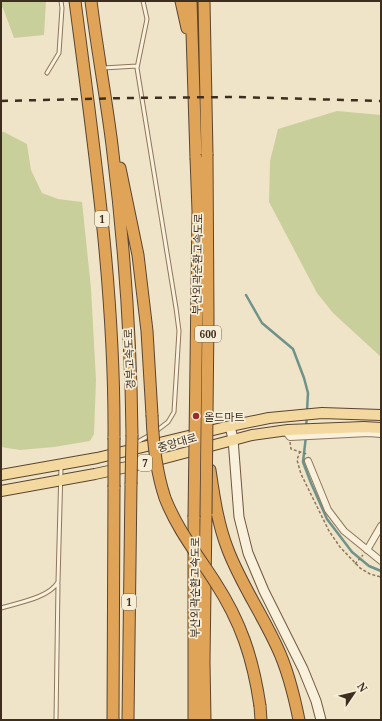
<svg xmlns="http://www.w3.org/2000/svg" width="382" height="721" viewBox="0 0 382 721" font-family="'Noto Serif','Noto Sans KR',serif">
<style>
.green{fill:#c9cf9b}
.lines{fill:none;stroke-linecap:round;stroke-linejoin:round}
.stream{stroke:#6f938a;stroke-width:2.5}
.lane-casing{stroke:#8d765c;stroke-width:5}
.street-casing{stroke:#8d765c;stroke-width:8}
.secondary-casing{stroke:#6f573f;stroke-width:11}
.primary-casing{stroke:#5b4430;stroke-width:12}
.highway-casing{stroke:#5b4430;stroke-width:13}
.path{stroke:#8d765c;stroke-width:1.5;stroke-dasharray:3 2;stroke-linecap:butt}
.lane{stroke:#faf1dc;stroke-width:3}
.street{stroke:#faf1dc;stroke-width:6}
.secondary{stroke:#faf1dc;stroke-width:9}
.primary{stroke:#f3d9a0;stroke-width:10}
.highway{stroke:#e0a458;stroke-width:11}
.rail{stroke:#3d2e20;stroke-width:2.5;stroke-dasharray:7 7;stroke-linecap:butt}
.highway-bridge-casing{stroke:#5b4430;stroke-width:13;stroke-linecap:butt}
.highway-bridge{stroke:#e0a458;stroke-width:11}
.poi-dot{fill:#9e2a2b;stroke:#f7eed8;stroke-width:1.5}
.labels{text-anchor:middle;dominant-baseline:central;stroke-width:3.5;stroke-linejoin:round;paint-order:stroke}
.shield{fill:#f7eed8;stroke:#756857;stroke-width:1}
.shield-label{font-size:10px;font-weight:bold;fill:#3d2e20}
.street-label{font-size:11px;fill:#3d2e20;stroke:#f7eed8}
.poi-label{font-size:11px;fill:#3d2e20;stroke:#f7eed8;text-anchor:start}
</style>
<rect width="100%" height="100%" fill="#f0e4c8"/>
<path class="green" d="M1 1H46L44 35 14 38 3 8 1 7Z
M337 111 381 115V357L333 313 317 293 269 202 270 161 278 129Z
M1 132H4L27 144 31 170 42 193 58 199 82 202 91 288 96 380 94 434 90 441 54 447 20 450 1 447Z"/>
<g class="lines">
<path class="stream" d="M246 295 262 323 293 349 304 378 308 393 307 411
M306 427 307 416
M306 436 303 462 311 483 327 519 352 552 369 566 381 571"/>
<g class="lane-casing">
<path id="lane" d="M143 1 147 19 137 68 176 308 179 331 174 412 168 422 155 432
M103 68 137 66
M47 73 59 53 62 8 61 1
M134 444 150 435
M1 608C17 603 49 598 58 582L61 467
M56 720 58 584"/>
</g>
<g class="street-casing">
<path id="street" d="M284 430 290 437 368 433 381 434
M308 461 328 510 344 531 381 561
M367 550 381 526"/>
</g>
<g class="secondary-casing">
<path id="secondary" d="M230 426 233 439 239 517 248 553 264 591 303 669 316 701 321 720"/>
</g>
<g class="primary-casing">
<path id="primary" d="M1 475 97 458 230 426 269 418 322 413 381 415
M1 491 95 474 150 462 252 435 288 430 364 427 381 428"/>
</g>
<g class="highway-casing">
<path id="highway" d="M75 1C94 146 115 292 114 438
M91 1C97 49 106 97 112 145 124 241 131 339 132 435
M181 1 187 28
M191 1 196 158
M204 1 207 154
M120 168 138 255 147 331 152 415
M210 470C214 497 218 525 228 550 241 584 262 614 277 647 288 670 294 695 299 720
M260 706 261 720
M113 720 114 487
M128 720 131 484
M194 720V517
M205 720 204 662 206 514"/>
</g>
<path class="path" d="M290 442 291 449 307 454
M300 451 297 460 301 474 329 531 340 547 360 568 370 574 381 577
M355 564 363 555"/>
<use href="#lane" class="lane"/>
<use href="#street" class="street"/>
<use href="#secondary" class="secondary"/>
<use href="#primary" class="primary"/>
<use href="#highway" class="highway"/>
<path class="rail" d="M1 101 126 98 237 97 381 101"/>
<g class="highway-bridge-casing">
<path id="highway-bridge" d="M152 415C153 443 156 471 165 498 177 529 197 554 215 582 241 622 253 658 260 706
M131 484 132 435
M114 487V438
M206 514 208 319 207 154
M194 517 198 211 196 158"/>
</g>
<use href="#highway-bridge" class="highway-bridge"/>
</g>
<circle class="poi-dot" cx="196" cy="416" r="4"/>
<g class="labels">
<g class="shield">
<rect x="95" y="211" width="14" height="16" rx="3"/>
<rect x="195" y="326" width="26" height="16" rx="3"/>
<rect x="138" y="455" width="14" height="16" rx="3"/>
<rect x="122" y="594" width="14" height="16" rx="3"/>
</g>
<g class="shield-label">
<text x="102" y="219">1</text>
<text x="208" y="334">600</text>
<text x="145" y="463">7</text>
<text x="129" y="602">1</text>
</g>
<g class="street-label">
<text transform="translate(197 264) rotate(-89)">부산외곽순환고속도로</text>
<text transform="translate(129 359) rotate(-93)">경부고속도로</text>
<text transform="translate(177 442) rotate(-16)">중앙대로</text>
<text transform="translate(194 588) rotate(-90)">부산외곽순환고속도로</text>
</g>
<g class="poi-label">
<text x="204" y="416">올드마트</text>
</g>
</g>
<rect width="382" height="721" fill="none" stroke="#3d2e20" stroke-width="4"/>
<g transform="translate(354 693) rotate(55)" stroke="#f7eed8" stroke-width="3" paint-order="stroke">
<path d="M0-3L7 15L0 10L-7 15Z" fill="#3d2e20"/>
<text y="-6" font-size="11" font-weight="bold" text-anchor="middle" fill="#3d2e20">N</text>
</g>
</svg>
